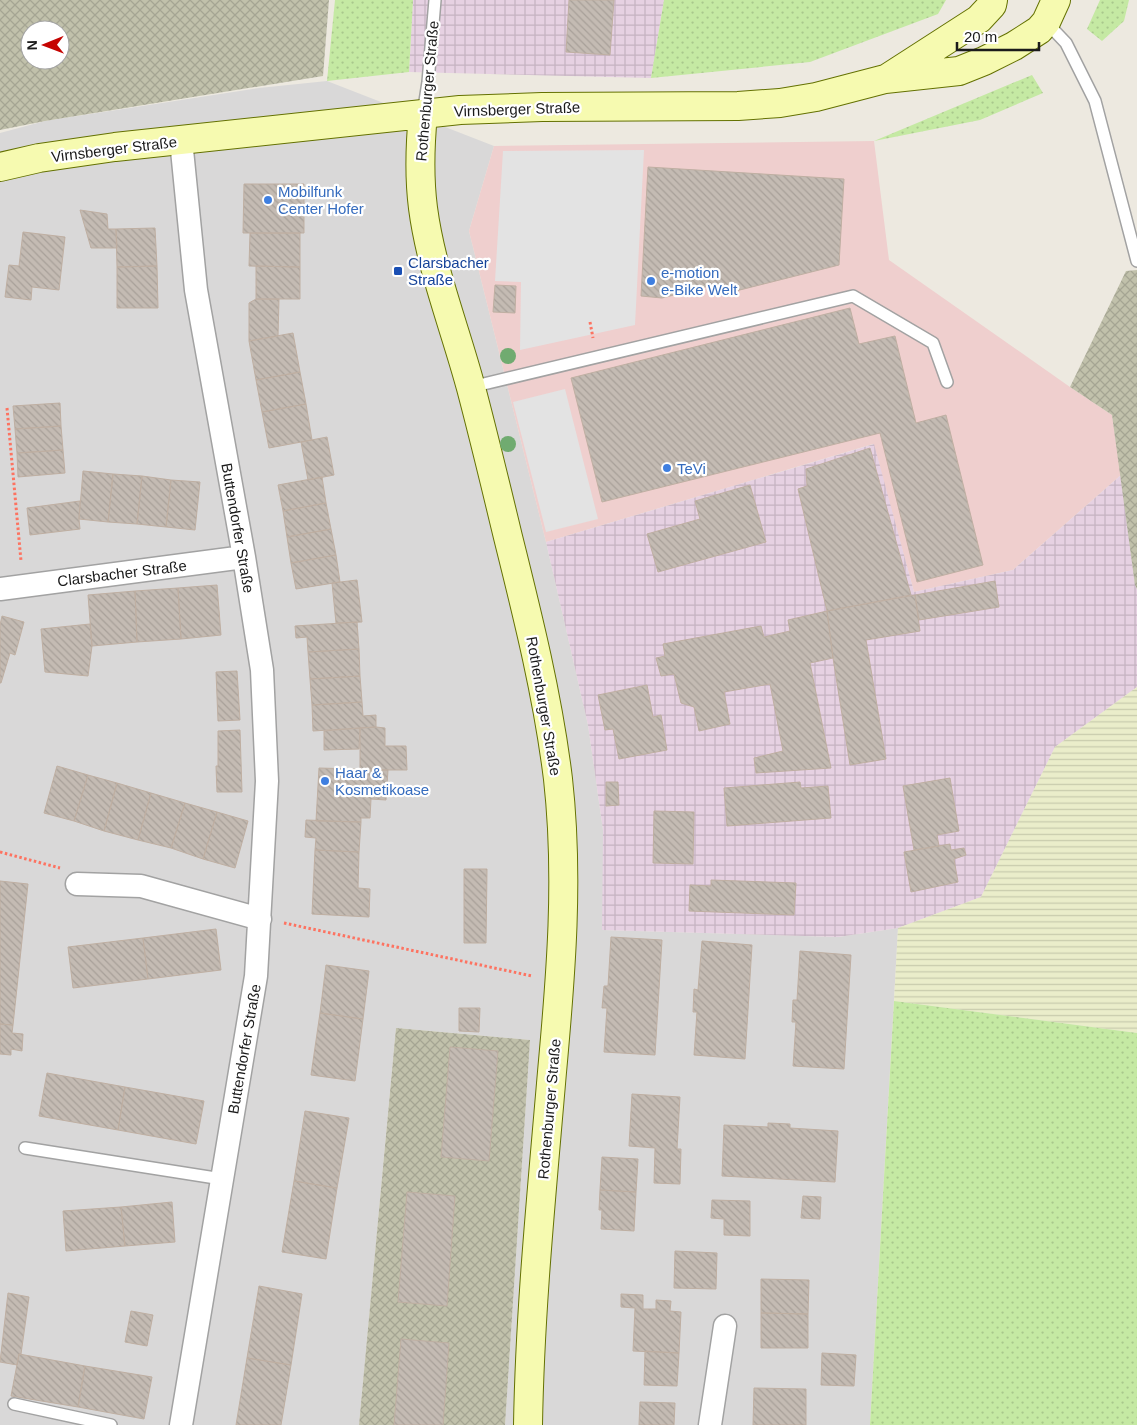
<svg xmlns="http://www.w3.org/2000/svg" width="1137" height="1425" viewBox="0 0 1137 1425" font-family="Arial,sans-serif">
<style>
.residential{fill:#d9d8d8}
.commercial{fill:#efcfce}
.industrial{fill:url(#industrial-grid)}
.construction{fill:url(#construction-cross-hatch);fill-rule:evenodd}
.farmland{fill:url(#farmland-rules)}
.grass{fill:url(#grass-dots)}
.parking{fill:#e3e3e3}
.building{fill:url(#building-back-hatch);stroke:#bfafa2}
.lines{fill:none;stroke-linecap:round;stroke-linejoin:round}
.lane-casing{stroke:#a2a2a2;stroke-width:14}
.street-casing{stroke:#a2a2a2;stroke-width:25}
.secondary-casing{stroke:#647102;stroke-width:30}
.path{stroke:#fd7361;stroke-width:3;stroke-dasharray:2.5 2.5;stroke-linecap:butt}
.lane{stroke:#fff;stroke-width:11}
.street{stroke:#fff;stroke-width:22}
.secondary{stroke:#f6fab0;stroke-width:28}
.tree{fill:#70ab70}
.shop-dot{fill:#3f7fe0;stroke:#fff;stroke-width:2}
.transit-dot{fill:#1a4fb4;stroke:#fff;stroke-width:2}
.labels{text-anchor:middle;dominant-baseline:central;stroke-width:4.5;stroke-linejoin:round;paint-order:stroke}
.street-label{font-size:15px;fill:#1b1b1b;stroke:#fff}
.shop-label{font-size:15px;fill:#366cbe;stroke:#fff;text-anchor:start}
.transit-label{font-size:15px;fill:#164399;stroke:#fff;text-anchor:start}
</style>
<defs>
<pattern id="industrial-grid" width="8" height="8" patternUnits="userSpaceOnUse" patternTransform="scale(1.25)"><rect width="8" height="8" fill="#e6d1e2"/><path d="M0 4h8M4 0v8" fill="none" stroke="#c5b3c1"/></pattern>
<pattern id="construction-cross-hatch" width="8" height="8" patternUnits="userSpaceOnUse" patternTransform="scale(1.25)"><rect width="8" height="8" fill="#c1c1ab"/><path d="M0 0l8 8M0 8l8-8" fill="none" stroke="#a5a593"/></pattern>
<pattern id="farmland-rules" width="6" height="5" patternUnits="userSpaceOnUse" patternTransform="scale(1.25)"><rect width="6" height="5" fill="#eaedca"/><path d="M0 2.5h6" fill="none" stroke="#c8cbad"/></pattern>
<pattern id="grass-dots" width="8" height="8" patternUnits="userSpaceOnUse" patternTransform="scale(1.25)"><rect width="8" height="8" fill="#c5e9a3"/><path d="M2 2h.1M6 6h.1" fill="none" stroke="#a9c78c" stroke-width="1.8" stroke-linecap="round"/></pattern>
<pattern id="building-back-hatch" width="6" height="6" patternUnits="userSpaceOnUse" patternTransform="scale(1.25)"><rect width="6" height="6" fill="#c4bbb3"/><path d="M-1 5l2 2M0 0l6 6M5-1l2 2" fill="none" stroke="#a8a099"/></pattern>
</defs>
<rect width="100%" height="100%" fill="#ede9e0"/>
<path class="residential" d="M327 81 494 146 469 231 546 542 588 725 603 830V930L838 937 898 928 870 1425H505L530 1040 396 1028 359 1425H0V133L45 121 259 88Z"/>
<path class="commercial" d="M874 141 889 260 1070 387 1112 415 1121 475 1013 570 914 592 873 444 546 542 469 231 494 146Z"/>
<path class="industrial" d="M413 0H664L651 78 409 72Z
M874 444 914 592 1013 570 1121 475 1135 585 1137 589V687L1055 747 981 897 898 928 838 937 602 930 603 830 588 725 546 542Z"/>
<path class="construction" d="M0 0H329L323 76 45 121 0 130ZM30 30H60V60H30Z
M1137 270V589L1135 585 1112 415 1070 387 1126 271Z
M396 1028 530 1040 505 1425H359Z"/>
<path class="farmland" d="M1137 687V1033L894 1001 898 928 981 897 1055 747Z"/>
<path class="grass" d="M335 0H413L409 72 327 81Z
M664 0H946L938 14 810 62 651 78Z
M1100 0H1129L1124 21 1102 41 1087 29Z
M1032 75 1043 93 980 120 874 141Z
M894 1001 1137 1033V1425H870Z"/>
<path class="parking" d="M644 150 635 325 520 350 521 282 495 281 503 151Z
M565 389 598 519 546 532 513 402Z"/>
<path class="building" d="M569 0H614L610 55 566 52Z
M648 167 844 179 839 265 716 296 713 285 662 298 641 296Z
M244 184H304V233H243Z
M80 210 107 214 108 229H116L117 248H91Z
M155 228 157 266 117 267 116 229Z
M23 232 65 237 59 290 32 287 31 300 5 297 9 265 19 266Z
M250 233H300V267L249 266Z
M157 266 158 308H117V267Z
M256 266 300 267V299H256Z
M495 285 516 286 515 313 493 312Z
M256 299H279L278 336 249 341V303Z
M850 308 859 344 895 336 916 423 946 415 983 565 917 582 880 433 602 502 571 378Z
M293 333 300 372 256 380 249 341Z
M300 372 306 404 262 412 256 380Z
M60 403 61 426 15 429 13 406Z
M306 404 312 440 269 448 262 412Z
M61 426 63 450 17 453 15 429Z
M327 437 334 475 308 480 301 442Z
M870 448 911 595 827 611 798 489 807 486 806 469Z
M63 450 65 473 18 477 17 453Z
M83 471 113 474 108 522 79 519Z
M113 474 142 476 137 524 108 522Z
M142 476 171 480 166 527 137 524Z
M322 477 326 503 283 511 278 485Z
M171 480 200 482 195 530 166 527Z
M750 485 766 542 658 572 647 534 700 519 695 501Z
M80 501 79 519 80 529 30 535 27 508Z
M326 503 331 529 287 537 283 511Z
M331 529 336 555 291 563 287 537Z
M336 555 340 582 296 589 291 563Z
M357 580 362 622 336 623 332 583Z
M995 581 999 607 919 620 915 595Z
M217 585 221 635 181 639 178 588Z
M178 588 181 639 137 642 135 591Z
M135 591 137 642 92 646 88 595Z
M915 595 920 631 866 640 886 759 850 765 833 658 827 611Z
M827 611 833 658 810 663 831 768 756 773 754 758 783 751 770 684 724 692 730 724 699 731 694 707 681 703 674 674 661 676 656 658 665 656 663 644 761 626 764 637 790 631 788 620Z
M2 616 24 622 15 655 10 653 1 683H0V625Z
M357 622 359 649 308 652 307 637 296 638 295 626Z
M90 624 92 646 88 676 45 672 41 629Z
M359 649 360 676 310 679 308 652Z
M237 671 240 720 218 721 216 672Z
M360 676 362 702 312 705 310 679Z
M647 685 653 717 661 715 667 750 619 759 613 729 605 730 598 695Z
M362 702 363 716 376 715V727L313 731 312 705Z
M376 727 385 728V746H406L407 770H360V728Z
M360 728 359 749 324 750V731Z
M240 730 242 792H217L216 766H218V731Z
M57 766 88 775 74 821 44 813Z
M319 768 388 770 386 800 371 799 370 818H361V822L316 821Z
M88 775 117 783 104 831 74 821Z
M950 778 959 831 937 835 939 846 914 850 903 786Z
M606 782H618L619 805 606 806Z
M800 782 801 788 828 786 831 818 727 826 724 788Z
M117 783 151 793 138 840 104 831Z
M151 793 185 803 171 848 138 840Z
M185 803 217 812 203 859 171 848Z
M654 811 694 812 693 864 653 863Z
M217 812 248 821 235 868 203 859Z
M306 820 361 822 359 852 315 850 316 838 305 837Z
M950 844 951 850 964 848 966 855 954 859 958 882 911 892 904 852Z
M315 850 359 852 358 888 370 889 369 917 312 914Z
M464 869H487L486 943H464Z
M711 880 796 883 794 915 689 911 690 885 711 886Z
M0 881 28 884 13 1025 0 1024Z
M216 929 221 970 148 979 143 938Z
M611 937 662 940 655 1055 604 1052 607 1008H602L604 986H608Z
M143 938 148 979 73 988 68 947Z
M702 941 752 945 745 1059 694 1055 697 1012H693L694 989 698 990Z
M800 951 851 955 844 1069 793 1066 796 1022H792L793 1000H797Z
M326 965 369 971 363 1019 320 1013Z
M459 1008H480L479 1032 459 1031Z
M320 1013 363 1019 355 1081 311 1075Z
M0 1024 13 1025 12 1033 23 1034 22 1051 11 1049V1055L0 1054Z
M450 1047 498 1051 489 1161 441 1157Z
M47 1073 125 1087 118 1130 39 1116Z
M125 1087 204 1101 196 1144 118 1130Z
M632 1094 680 1097 677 1149H681L680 1184 654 1183 655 1148 629 1146Z
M305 1111 349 1118 337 1188 294 1181Z
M768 1123 790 1124V1128L838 1131 835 1182 722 1176 724 1125 768 1127Z
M602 1157 638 1159 636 1192 600 1190Z
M294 1181 337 1188 326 1259 282 1252Z
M600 1190 636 1192 634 1231 601 1229 602 1210H599Z
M407 1192 455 1196 447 1306 398 1302Z
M803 1196 821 1197 820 1219 801 1218Z
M712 1200 750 1201V1236L724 1235V1219L711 1218Z
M172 1202 175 1242 125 1246 121 1207Z
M121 1207 125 1246 66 1251 63 1211Z
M675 1251 717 1253 716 1289 674 1288Z
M761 1279 809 1280 808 1314 761 1313Z
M259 1286 302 1294 291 1365 247 1358Z
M8 1293 29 1297 21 1354H19L17 1365 0 1362Z
M621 1294 643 1295V1309H656V1300L671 1301 670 1311 681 1312 679 1353 633 1351 635 1308 621 1307Z
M131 1311 153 1315 147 1346 125 1342Z
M761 1313 808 1314V1348H761Z
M401 1339 449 1343 443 1425H394Z
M645 1351 679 1353 677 1386 644 1385Z
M822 1353 856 1355 854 1386 821 1385Z
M19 1354 85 1366 78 1407 11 1396Z
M247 1358 291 1365 281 1425H236Z
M85 1366 152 1377 144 1419 78 1407Z
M754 1388 806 1389V1425H753Z
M640 1402 675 1403 674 1425H639Z"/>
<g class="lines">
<g class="lane-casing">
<path id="lane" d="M1046 22 1066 43 1095 101 1137 261
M423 114 428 82 435 0
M471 387 853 296 933 343 947 382
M25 1148 222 1179
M14 1404 111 1425"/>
</g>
<g class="street-casing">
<path id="street" d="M0 589 244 557
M77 884 141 886 260 919
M181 1425 256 976 267 781 262 670 244 557 196 290 181 140
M710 1425 725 1326"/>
</g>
<g class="secondary-casing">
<path id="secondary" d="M889 77 979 19 992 5 993 0
M423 114C420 145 419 177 423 208 431 269 455 328 471 388 484 437 496 487 508 537 528 617 548 697 558 779 569 877 561 974 552 1072 542 1190 530 1307 528 1425
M0 167 39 158 115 147 460 110 542 107 738 106 780 103 816 97 885 79 959 71 984 61 1014 46 1039 30 1046 22 1056 0"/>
</g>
<path class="path" d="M590 322 593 338
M7 408 21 561
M0 852 60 868
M284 923 532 976"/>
<use href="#lane" class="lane"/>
<use href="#street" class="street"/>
<use href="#secondary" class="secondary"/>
</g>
<g class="tree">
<circle cx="508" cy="356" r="8"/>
<circle cx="508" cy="444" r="8"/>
</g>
<g class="shop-dot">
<circle cx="268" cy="200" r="5"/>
<circle cx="651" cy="281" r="5"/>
<circle cx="667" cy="468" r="5"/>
<circle cx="325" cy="781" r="5"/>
</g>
<rect class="transit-dot" x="393" y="266" width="10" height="10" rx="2.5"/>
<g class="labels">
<g class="street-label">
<text transform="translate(427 91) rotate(-85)">Rothenburger Straße</text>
<text transform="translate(517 109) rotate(-2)">Virnsberger Straße</text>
<text transform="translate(114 149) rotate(-7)">Virnsberger Straße</text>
<text transform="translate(238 528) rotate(80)">Buttendorfer Straße</text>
<text transform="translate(122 573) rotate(-7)">Clarsbacher Straße</text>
<text transform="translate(544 706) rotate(80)">Rothenburger Straße</text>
<text transform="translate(244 1049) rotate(-80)">Buttendorfer Straße</text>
<text transform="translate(549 1109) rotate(-85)">Rothenburger Straße</text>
</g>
<g class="shop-label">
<text x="278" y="191">Mobilfunk<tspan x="278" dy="17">Center Hofer</tspan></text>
<text x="661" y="272">e-motion<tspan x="661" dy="17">e-Bike Welt</tspan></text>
<text x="677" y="468">TeVi</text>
<text x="335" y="772">Haar &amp;<tspan x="335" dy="17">Kosmetikoase</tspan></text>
</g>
<g class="transit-label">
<text x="408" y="262">Clarsbacher<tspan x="408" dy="17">Straße</tspan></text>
</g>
</g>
<g transform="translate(45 45) rotate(269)"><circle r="24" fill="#ffffff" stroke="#a4a4a4"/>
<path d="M0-4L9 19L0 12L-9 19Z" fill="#c50300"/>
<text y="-8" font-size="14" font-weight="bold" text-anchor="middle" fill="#1b1b1b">N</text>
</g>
<path d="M957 42v8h82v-8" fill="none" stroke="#1b1b1b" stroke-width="2.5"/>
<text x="964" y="42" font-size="15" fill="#1b1b1b" stroke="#ffffff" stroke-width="4" paint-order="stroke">20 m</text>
</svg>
